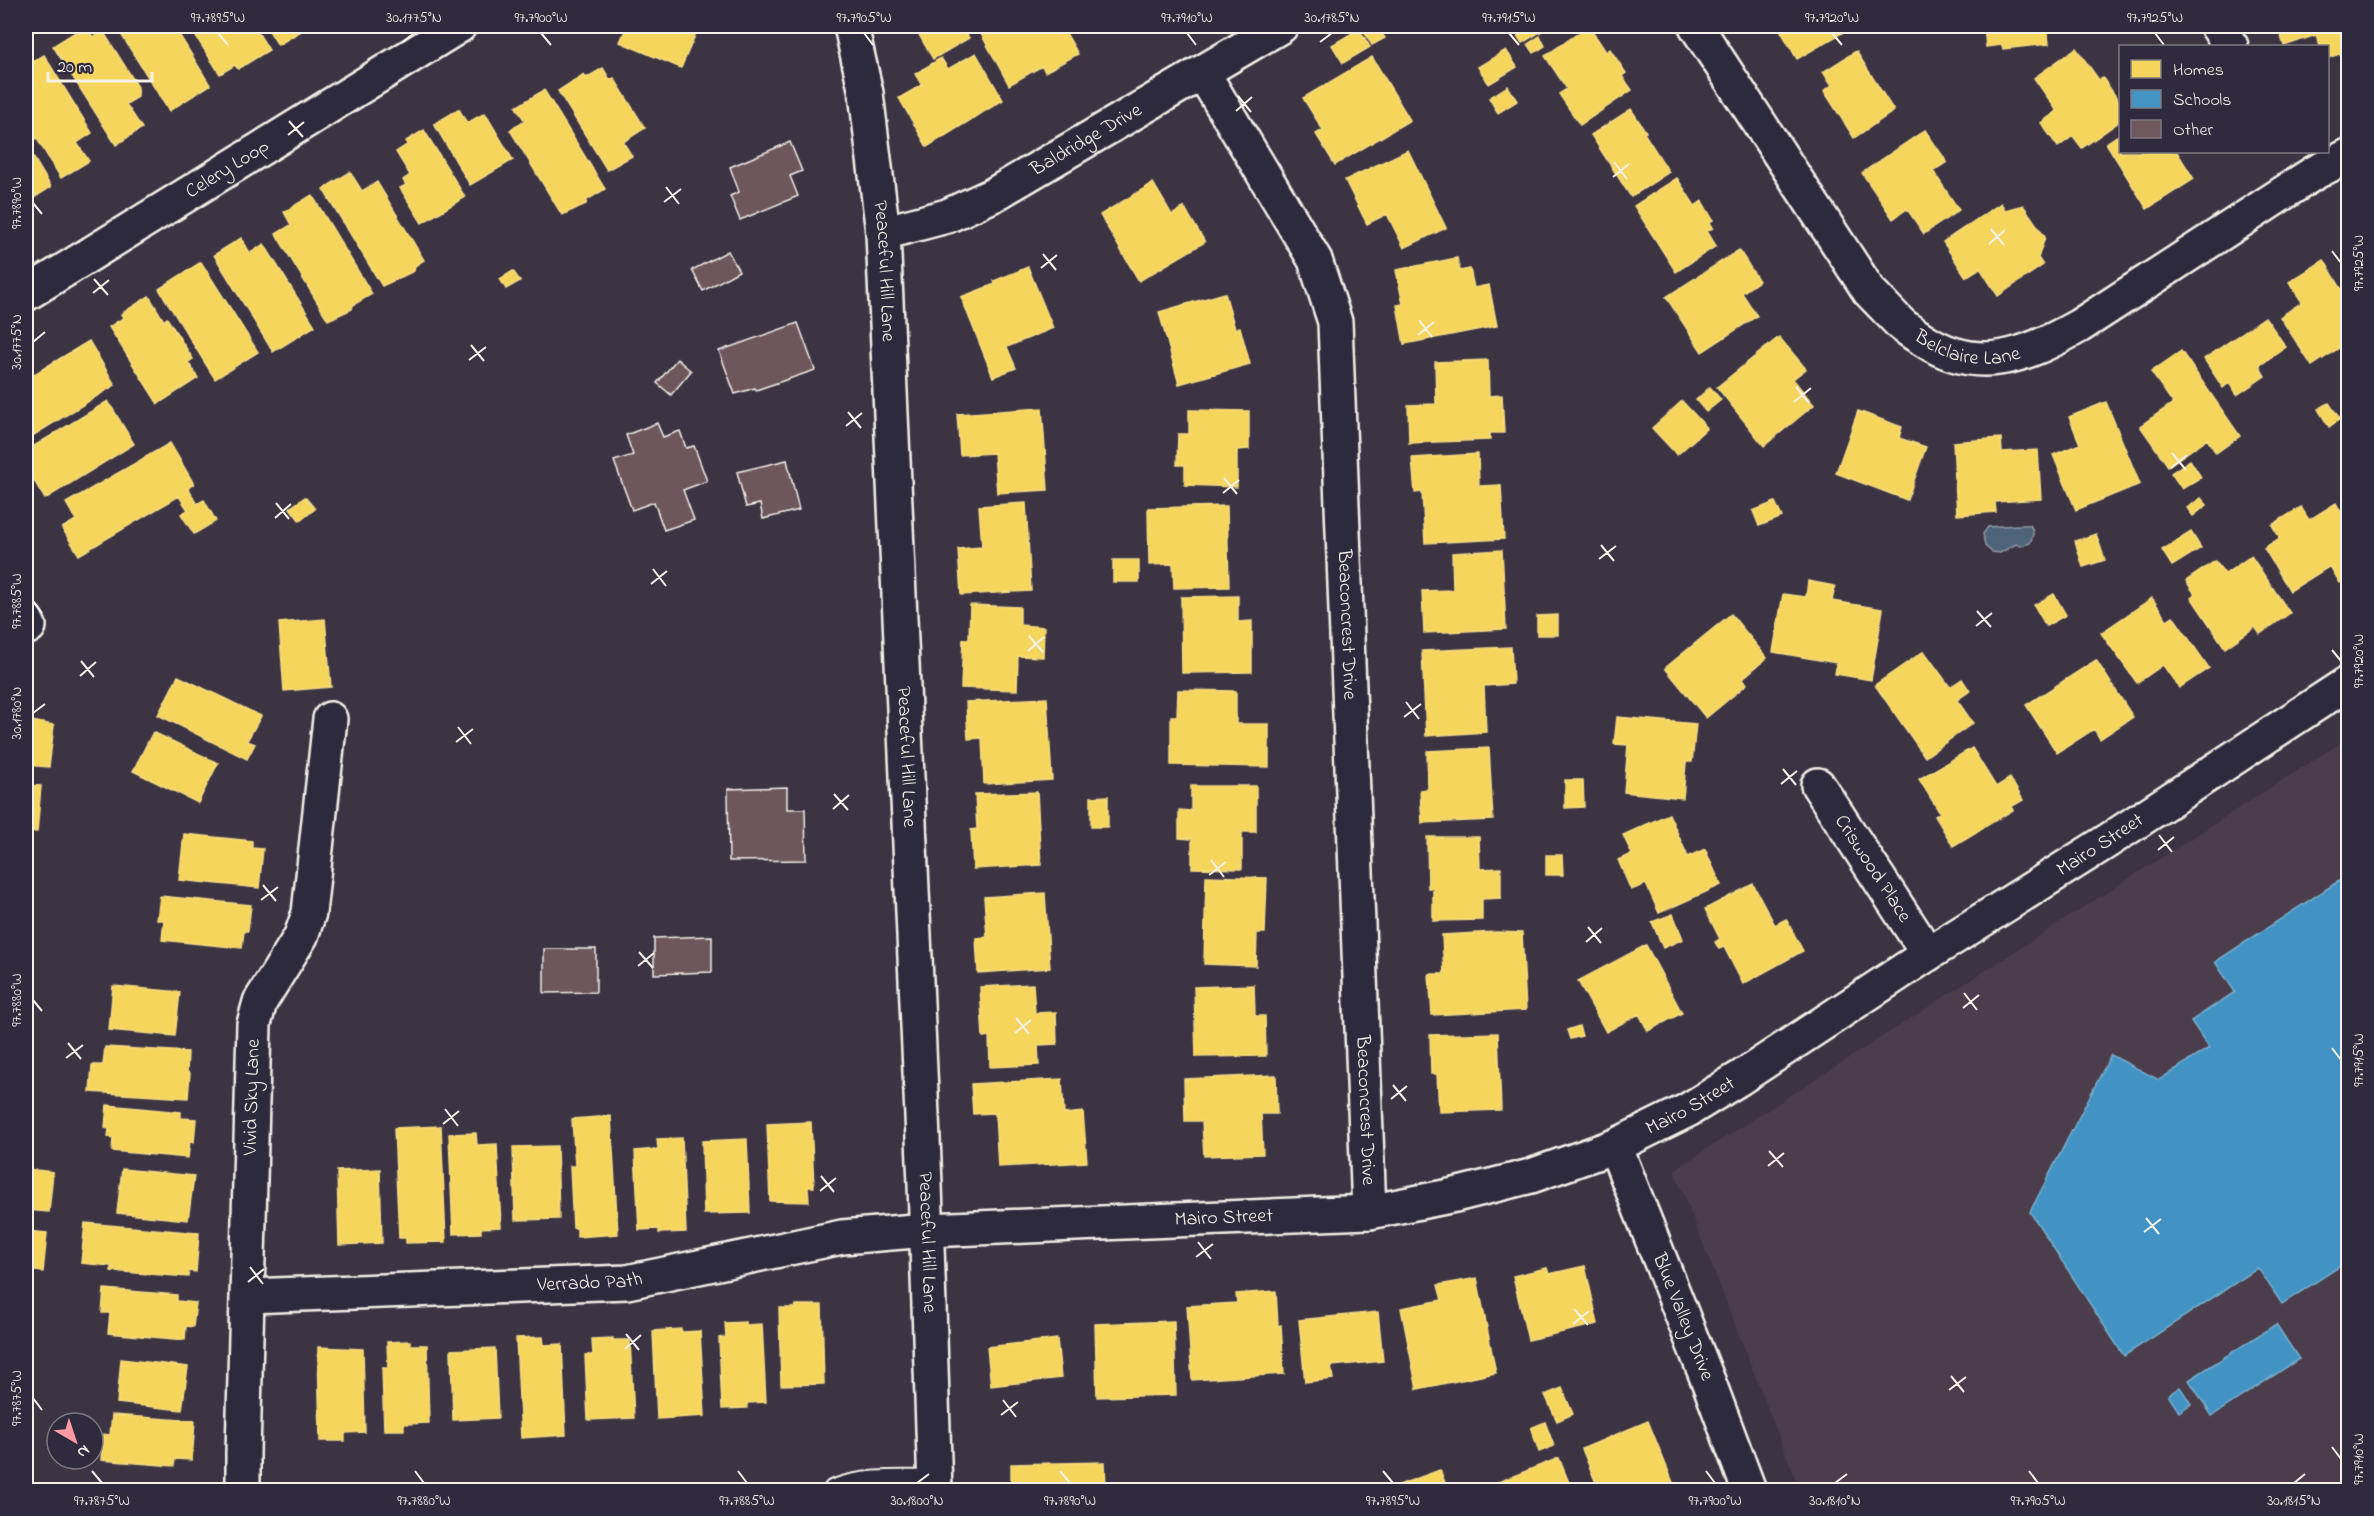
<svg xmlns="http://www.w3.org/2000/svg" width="2374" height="1516" viewBox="0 0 2374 1516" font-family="'Indie Flower',sans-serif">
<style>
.built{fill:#4b3e4b}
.water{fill:#4d6378;stroke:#909ca5;stroke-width:1.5}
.homes{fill:#f6d55c;stroke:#f5dd86;stroke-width:1.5}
.schools{fill:#4393c3;stroke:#78afce;stroke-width:1.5}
.building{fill:#6e575d;stroke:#f4f1e8;stroke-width:1.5}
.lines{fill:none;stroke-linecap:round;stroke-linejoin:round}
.lane-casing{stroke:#f4f1e8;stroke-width:24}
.street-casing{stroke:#f4f1e8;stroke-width:38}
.secondary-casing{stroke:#f4f1e8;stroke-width:38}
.lane{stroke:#2f2a3d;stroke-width:20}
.street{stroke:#2f2a3d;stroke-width:33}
.secondary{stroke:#2f2a3d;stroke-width:33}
.ticks{fill:none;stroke:#f4f1e8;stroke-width:2}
.labels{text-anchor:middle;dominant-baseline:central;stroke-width:6;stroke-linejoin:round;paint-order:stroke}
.street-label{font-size:20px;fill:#f4f1e8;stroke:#2f2a3d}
.neatline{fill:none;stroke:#f4f1e8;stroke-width:2}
.ticks-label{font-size:15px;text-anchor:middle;fill:#f4f1e8}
</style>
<rect width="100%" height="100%" fill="#3c3343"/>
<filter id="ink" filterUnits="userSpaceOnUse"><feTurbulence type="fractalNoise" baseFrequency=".0167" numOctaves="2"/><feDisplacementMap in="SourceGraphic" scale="12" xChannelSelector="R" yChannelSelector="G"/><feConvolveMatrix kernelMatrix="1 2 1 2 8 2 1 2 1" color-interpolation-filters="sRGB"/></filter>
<g filter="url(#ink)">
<path class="built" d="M2348 738V1490H1800L1674 1170Z"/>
<path class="water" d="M2017 525H2030C2035 532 2033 536 2030 543L2021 546 2016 544 2000 553 1992 552 1985 546 1983 534 1988 527Z"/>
<path class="homes" d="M85 26 93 37 103 31 138 87V97L126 104 142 128 116 145 53 46Z
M116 26H174L210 85 169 111Z
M189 26H254L269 50 238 69 235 65 220 74Z
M266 26H304L306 28 278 45Z
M627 26H699L681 68 620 42Z
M914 26H962L969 38 933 59Z
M992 26H1062L1078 54 1045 72 1042 66 1009 85 980 32Z
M1369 26H1377L1385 38 1372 45 1363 29Z
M1511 26H1550L1522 43Z
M1589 26 1606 52 1610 49 1626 73 1622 76 1632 90 1580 125 1559 94 1567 89 1545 56Z
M1778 26H1854L1797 59Z
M1984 26H2047L2049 44 2003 49 2002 45 1986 47Z
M2278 26H2348V51L2328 58V46H2320L2316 35 2284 46Z
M1359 29 1370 47 1343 63 1332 45Z
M1540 36 1545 46 1534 53 1528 44Z
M2076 48 2099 80 2103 78 2120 103V121L2082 148 2073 136 2058 147 2041 123 2057 111 2034 78Z
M1506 50 1517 67 1489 84 1478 67Z
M1856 51 1894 111 1854 138 1824 91 1832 85 1823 72Z
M976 53 1003 100 927 147 899 98 922 85 915 74 941 58 948 69Z
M44 55 92 133 77 143 89 161 61 178 26 121V66Z
M1372 57 1410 120 1335 165 1316 134 1323 130 1303 98Z
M603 68 610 80 614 78 645 128 623 142 632 156 607 170 558 91 584 74 586 78Z
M1508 86 1517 101 1498 113 1489 98Z
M544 90 605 189 587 200 586 204 562 215 510 130 525 121 516 107Z
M459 109 467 123 485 113 513 160 470 185 434 124Z
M1631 109 1646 132 1644 133 1669 172 1631 197 1591 135Z
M424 130 465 197 422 223 400 188 406 185 403 180 410 175 396 152 408 144 406 141Z
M1925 130 1947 162 1933 171 1959 210 1924 234 1907 209 1893 219 1862 173Z
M2120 134V152H2177L2194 179 2147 209 2106 143Z
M26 145 51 187 26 203Z
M1408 150 1446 228 1404 248 1387 214 1367 224 1345 180Z
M350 172 362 191 377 182 424 260 415 266 414 271 382 286 323 189Z
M1677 178 1695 206 1702 201 1713 220 1710 222 1713 228 1707 231 1716 246 1676 272 1634 206Z
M1153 183 1172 215 1184 207 1205 242 1139 281 1100 215Z
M312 195 372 294 353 305 352 309 328 320 276 234 291 225 284 212Z
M2001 203 2005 210 2023 205 2045 237 2038 258 2043 265 1998 296 1980 268 1966 277 1943 242Z
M241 238 250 253 264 244 315 326 273 352 214 255Z
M1739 250 1759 281 1742 293 1757 316 1702 352 1666 297Z
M1457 258 1460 271 1470 269 1474 288 1489 285 1497 326 1404 344 1397 305 1403 304 1396 270Z
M2324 260 2348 300V342L2312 366 2280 317 2302 302 2289 282Z
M201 262 258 352 215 379 159 289Z
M1028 267 1053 328 1007 347 1016 368 993 377 961 297 995 284 994 281Z
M513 271 520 281 506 289 500 279Z
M1225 293 1235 329 1240 327 1250 364 1179 384 1159 312Z
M149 296 164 321 167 318 193 359 188 362 198 378 158 404 109 327 123 318 121 314Z
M2265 317 2286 347 2259 366 2265 376 2237 395 2229 383 2223 388 2204 359Z
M1779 337 1806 369 1793 379 1814 405 1764 446 1717 387Z
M89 341 115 385 26 440V379Z
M2181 351 2240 436 2216 453 2207 439 2168 466 2140 426 2173 403 2151 372Z
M1488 360 1489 396 1502 395 1504 433H1490V440L1409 443 1408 405 1436 404 1435 362Z
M1710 387 1721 400 1706 412 1696 400Z
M108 401 134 444 45 499 26 467V451Z
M1682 401 1707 428 1677 455 1652 428Z
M2106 402 2140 484 2076 510 2053 455 2080 444 2069 417Z
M2329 403 2340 419 2329 427 2318 409Z
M1042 408 1048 490 997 493 994 453 960 455 957 414Z
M1189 410 1249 411V449L1237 450V487L1185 485V465H1177L1178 434H1189Z
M1858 411 1902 427 1899 438 1926 447 1907 500 1836 473Z
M2001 438 2002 452 2038 450 2041 499 1995 502 1996 512 1957 515 1953 442Z
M170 443 194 484 188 488 197 504 204 500 216 521 194 534 181 514 188 510 179 496 79 555 62 528 76 520 66 503Z
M1478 454 1479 486 1501 485 1504 539 1425 543 1422 492 1415 493 1412 458Z
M2190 460 2201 477 2182 489 2171 473Z
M305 497 315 509 300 521 290 508Z
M2201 498 2207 505 2193 516 2187 508Z
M1775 502 1782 517 1759 526 1753 511Z
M1026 503 1031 591 961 595 958 549 982 547 979 506Z
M2336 503 2348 524V578L2340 583 2330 566 2290 591 2264 548 2280 538 2272 525 2301 507 2309 520Z
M1227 506 1229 587 1174 588 1173 564 1149 565 1148 508Z
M2191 532 2201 548 2172 566 2162 550Z
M2096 534 2105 560 2083 567 2075 541Z
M1502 550 1506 629 1424 633 1422 591 1453 590 1452 553Z
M2251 556 2290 613 2260 634 2255 627 2225 648 2191 597 2195 594 2186 581 2215 561 2225 574Z
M1113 560H1139V582H1113Z
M1808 581 1835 586 1832 601 1883 609 1871 680 1835 674 1837 663 1773 652 1783 594 1806 597Z
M2054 594 2066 615 2046 626 2034 605Z
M1238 596V622L1252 621V672L1182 673 1181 597Z
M2152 598 2167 620 2173 616 2209 668 2179 688 2163 665 2137 683 2101 633Z
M970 605 1020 607V625L1044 627 1043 657 1018 656 1017 690 961 688 963 639H969Z
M1731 614 1767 658 1743 678 1747 684 1706 718 1665 668Z
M1558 615V635H1537V616Z
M325 619 331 687 284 691 279 623Z
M1511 647 1513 684 1484 686 1486 732 1426 736 1422 651Z
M1924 651 1950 687 1962 679 1970 691 1957 700 1973 723 1925 757 1875 685Z
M2096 660 2133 717 2100 739 2094 729 2057 753 2026 705Z
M178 676 261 716 247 741 255 744 247 759 158 715Z
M1178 690 1236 691V724H1269V767L1171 765V716H1177Z
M1047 698 1052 780 984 784 982 738 968 739 966 702Z
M1617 717 1696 724 1692 762H1686L1683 798 1624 792 1628 745 1614 744Z
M26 720 54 725 49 767 26 765Z
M153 732 218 763 198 803 133 771Z
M1489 748 1493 820 1422 823 1420 790 1428 789 1427 751Z
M1972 748 1996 787 2010 778 2023 800 2011 807 2013 810 1953 846 1935 816 1940 813 1919 779Z
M1565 780H1583L1584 807 1565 808Z
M26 785 41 786 37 832 26 831Z
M1191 786H1256V832H1242V869L1192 868V839L1179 838V810L1191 811Z
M1037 792 1041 865 973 869 971 830 977 829 975 794Z
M1108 796V827H1091V797Z
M1669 814 1688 857 1705 849 1721 885 1659 913 1646 884 1631 890 1618 860 1632 854 1623 835Z
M184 834 252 841V848L263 849 259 888 179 880Z
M1427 837H1479L1480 869 1501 868V898L1482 899V920L1433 921V888H1428Z
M1546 855H1562L1563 875H1546Z
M1206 876 1267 878 1265 933H1257L1256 966 1204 964Z
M1753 884 1775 925 1786 919 1803 951 1743 984 1724 947 1719 949 1715 942 1720 939 1705 909Z
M1045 893 1050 968 978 973 976 938 987 937 984 897Z
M160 896 251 905 248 931H244L242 948 162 940 164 920H157Z
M1673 914 1683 939 1663 948 1652 922Z
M1497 932 1522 933 1526 1010 1432 1015 1429 974H1444L1442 935Z
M1646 945 1682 1013 1648 1031 1639 1014 1606 1032 1578 981Z
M1033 984 1035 1013 1056 1012 1057 1044 1038 1045 1039 1065 990 1067 989 1036 983 1037 980 987Z
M1254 985 1255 1016H1265L1266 1056 1196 1057 1194 987Z
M113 986 180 992 175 1036 109 1030Z
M1579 1026 1582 1036 1570 1039 1567 1030Z
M1498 1033 1501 1110 1439 1112 1437 1074H1431L1430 1035Z
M105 1047 188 1052 187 1072 190 1073 188 1098 90 1092 92 1065H103Z
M26 1070H29L27 1094H26Z
M1276 1075 1277 1114H1261L1263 1154 1204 1156 1202 1121H1185L1184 1079Z
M1062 1079 1064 1114 1083 1112 1087 1162 998 1167 995 1113 973 1114 971 1084Z
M107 1105 181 1112V1118L196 1119 194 1142 190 1141 188 1158 112 1151 113 1138 108 1137 109 1129 105 1128Z
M611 1116 618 1234 577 1237V1228H573L570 1166H575L572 1119Z
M811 1122 814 1187H808L809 1202 770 1201 767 1124Z
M441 1126 446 1242 406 1243V1238H399L394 1128Z
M476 1133 477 1145 497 1144 501 1227 481 1228V1233L453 1234 449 1134Z
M682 1138 686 1232 659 1233V1229L639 1230 635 1151 658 1149 657 1139Z
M747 1139 750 1213 704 1214 702 1141Z
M557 1146 559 1219 515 1220 513 1147Z
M26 1169 53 1172 49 1212 26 1210Z
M122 1169 194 1176 188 1220 117 1213Z
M380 1169 382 1243 339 1245 337 1171Z
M85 1223 199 1233 196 1272 189 1271 188 1277 111 1271V1266L81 1263Z
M26 1231 47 1233 43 1272 26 1270Z
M1585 1266 1598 1324 1528 1340 1513 1276 1547 1268 1549 1274Z
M1477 1278 1496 1373 1417 1389 1401 1308 1442 1300 1438 1285Z
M104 1289 177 1295V1301L196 1303 193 1327 186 1326 185 1340 108 1333 110 1313H102Z
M1276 1291 1278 1326 1281 1325 1284 1374 1192 1380 1187 1306 1237 1303 1236 1294Z
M796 1305H822L824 1384 781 1385 779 1308H795Z
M1378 1312 1383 1361 1331 1366 1333 1379 1305 1382 1299 1320Z
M1174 1321 1176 1395 1097 1397 1095 1324Z
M746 1322V1325L762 1324 766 1402 747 1403V1408L722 1409 719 1338 726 1337 725 1323Z
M681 1329 682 1332 700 1331 705 1416 657 1419 653 1331Z
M543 1337 544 1345 562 1344 566 1435 521 1438 516 1338Z
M613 1338 612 1340H630L634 1418 588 1420 585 1355H593L592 1339Z
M1057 1339 1061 1378 991 1386 987 1347Z
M410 1341V1345H427L429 1423 404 1424V1430H384L382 1368H388L387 1342Z
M318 1347 363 1349 365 1432 345 1433V1441H320Z
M495 1348 498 1418 453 1420 451 1350Z
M121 1359 188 1367 182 1410 117 1403Z
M1562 1388 1573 1414 1557 1421 1545 1395Z
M112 1415 195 1421 192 1460 175 1459 174 1466 101 1460 103 1434 110 1435Z
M1648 1421 1676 1490H1599L1582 1449Z
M1545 1422 1554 1446 1539 1452 1531 1428Z
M1559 1458 1572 1490H1478Z
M1105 1462 1106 1490H1011V1464Z
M1440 1470 1448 1490H1385Z
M1157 1483V1490H1140L1139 1484Z"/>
<path class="schools" d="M2348 875V1261L2282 1304 2258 1268 2124 1356 2030 1212 2111 1055 2159 1080 2209 1048 2191 1021 2235 992 2215 962Z
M2276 1324 2299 1359 2212 1416 2189 1380Z
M2180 1387 2191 1404 2179 1412 2168 1395Z"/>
<path class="building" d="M790 142 802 171 790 176 798 196 740 220 730 196 739 192 730 167Z
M728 251 739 271 703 291 692 270Z
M798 323 815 370 756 390 755 388 735 394 719 351Z
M677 359 691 371 671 395 657 383Z
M657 423 663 437 680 431 686 448 694 446 707 481 683 490 694 520 664 530 654 502 632 510 614 461 633 455 626 435Z
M787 460 799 510 763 519 760 504 746 507 737 472Z
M787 787V809H805L806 860 729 861 728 789Z
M712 936V972L654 974V938Z
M544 949H596V992L544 993Z"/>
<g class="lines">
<g class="lane-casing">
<path id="lane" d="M834 1490C866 1478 901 1481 935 1481"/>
</g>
<g class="street-casing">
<g id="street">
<path id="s1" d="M851 26 866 93 883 233 925 1184 935 1490"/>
<path id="s2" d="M1696 26 1869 291C1880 302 1890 313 1901 324 1908 330 1916 335 1924 340 1979 376 2027 355 2079 326L2314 173 2348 156"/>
<path d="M2217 26 2231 46"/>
<path id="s3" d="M1203 73 1315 260 1335 322 1369 1212"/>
<path id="s4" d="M883 233 947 216 993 195 1281 26"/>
<path id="s5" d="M26 294 459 26"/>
<path d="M26 620 29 626 26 628"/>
<path id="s6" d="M1818 785 1928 954"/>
<path id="s7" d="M1615 1146 1709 1383 1749 1490"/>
<path id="s8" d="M248 1296 627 1282 842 1237 927 1230"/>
<path id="s9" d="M243 1490V1453L254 1024 260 1002 301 936 309 913 330 719"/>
</g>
</g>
<g class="secondary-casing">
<g id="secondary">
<path id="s10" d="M927 1230 1369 1212 1455 1195 1531 1176 1615 1146 1688 1110 1740 1078 1928 954 2106 842 2348 683"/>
</g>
</g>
<use href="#lane" class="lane"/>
<use href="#street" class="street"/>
<use href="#secondary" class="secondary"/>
</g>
</g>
<path class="ticks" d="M218 33 228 45M541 33 551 45M864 33 873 45M1187 33 1196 45M1509 33 1519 45M1832 33 1842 45M2155 33 2164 45M403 42 414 33M1320 42 1332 33M1238 96 1251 112M1236 111 1252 97M289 121 303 137M288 135 304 122M1614 162 1627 179M1613 177 1629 164M666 187 679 204M664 202 681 189M33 203 42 214M1991 229 2004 245M1989 244 2005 230M2332 251 2341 263M1043 254 1056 270M1041 268 1057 255M94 279 108 295M93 293 109 280M1419 320 1432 337M1418 335 1434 322M33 342 45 332M471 345 484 361M469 360 486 347M1796 387 1809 403M1794 402 1811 388M848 412 861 428M846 426 862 413M2172 453 2186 470M2171 468 2187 455M1224 478 1237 494M1223 493 1239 480M276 503 289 519M275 518 291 504M1601 545 1614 561M1599 559 1616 546M653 569 666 586M651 584 667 571M33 601 42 613M1977 611 1991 627M1976 626 1992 613M1029 636 1043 652M2332 650 2341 661M1028 651 1044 637M81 661 94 677M80 676 96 662M1406 702 1419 719M33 713 45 704M1404 717 1421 704M458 727 471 744M456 742 473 729M1783 769 1796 785M1781 784 1797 771M834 794 848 810M833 809 849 795M2159 835 2172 852M2158 850 2174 837M1211 860 1224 877M1209 875 1226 862M263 885 276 901M261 900 278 887M1588 927 1601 943M1586 942 1602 928M639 952 653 968M638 966 654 953M1964 993 1977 1010M33 1000 42 1011M1963 1008 1979 995M1016 1018 1029 1034M1015 1033 1031 1020M68 1043 81 1059M2332 1048 2341 1060M66 1058 83 1045M1393 1085 1406 1101M1391 1099 1407 1086M445 1109 458 1126M443 1124 459 1111M1769 1151 1783 1167M1768 1166 1784 1153M821 1176 834 1192M820 1191 836 1178M2146 1218 2159 1234M2144 1232 2161 1219M1198 1242 1211 1259M1196 1257 1213 1244M250 1267 263 1284M248 1282 264 1269M1574 1309 1588 1325M1573 1324 1589 1311M626 1334 639 1350M625 1349 641 1335M1951 1376 1964 1392M1949 1390 1966 1377M33 1398 42 1410M1003 1400 1016 1417M1001 1415 1018 1402M2332 1447 2341 1459M92 1471 102 1483M415 1471 424 1483M738 1471 747 1483M1060 1471 1070 1483M1383 1471 1393 1483M1706 1471 1715 1483M2029 1471 2038 1483M917 1483 929 1474M1835 1483 1847 1474M2294 1483 2305 1474"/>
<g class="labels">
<g class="street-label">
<text stroke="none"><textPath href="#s4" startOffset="225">Baldridge Drive</textPath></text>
<text stroke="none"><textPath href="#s5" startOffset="237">Celery Loop</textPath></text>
<text stroke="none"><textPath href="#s1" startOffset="248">Peaceful Hill Lane</textPath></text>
<text stroke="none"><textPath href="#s2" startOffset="436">Belclaire Lane</textPath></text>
<text stroke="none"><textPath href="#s3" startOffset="586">Beaconcrest Drive</textPath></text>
<text stroke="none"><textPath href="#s1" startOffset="734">Peaceful Hill Lane</textPath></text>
<text stroke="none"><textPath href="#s10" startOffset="1269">Mairo Street</textPath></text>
<text stroke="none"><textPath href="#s6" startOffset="100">Criswood Place</textPath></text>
<text stroke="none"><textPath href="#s9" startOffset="393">Vivid Sky Lane</textPath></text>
<text stroke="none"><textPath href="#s10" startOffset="783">Mairo Street</textPath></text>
<text stroke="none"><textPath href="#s3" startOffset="1072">Beaconcrest Drive</textPath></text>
<text stroke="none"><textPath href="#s10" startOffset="297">Mairo Street</textPath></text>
<text stroke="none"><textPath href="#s1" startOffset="1220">Peaceful Hill Lane</textPath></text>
<text stroke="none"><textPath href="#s8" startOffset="342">Verrado Path</textPath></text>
<text stroke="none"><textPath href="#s7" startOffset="184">Blue Valley Drive</textPath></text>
</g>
</g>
<rect width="2374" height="1516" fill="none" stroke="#2f2a3d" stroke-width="66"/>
<rect x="2119" y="45" width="210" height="108" fill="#2f2a3d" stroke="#7e7a81" stroke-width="1.5"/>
<rect x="2131" y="60" width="30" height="18" fill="#f6d55c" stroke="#7e7a81" stroke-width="1.5"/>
<text x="2173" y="75" font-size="18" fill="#f4f1e8">Homes</text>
<rect x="2131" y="90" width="30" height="18" fill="#4393c3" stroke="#7e7a81" stroke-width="1.5"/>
<text x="2173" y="105" font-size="18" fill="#f4f1e8">Schools</text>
<rect x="2131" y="120" width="30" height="18" fill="#6e575d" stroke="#7e7a81" stroke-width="1.5"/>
<text x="2173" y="135" font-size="18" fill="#f4f1e8">Other</text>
<g transform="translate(75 1441) rotate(141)"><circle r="28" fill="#2f2a3d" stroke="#7e7a81" stroke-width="1.5"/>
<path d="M0-4.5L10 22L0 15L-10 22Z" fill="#ff9aa2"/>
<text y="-9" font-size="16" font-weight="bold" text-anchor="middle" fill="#f4f1e8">N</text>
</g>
<path d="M48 72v9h104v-9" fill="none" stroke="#f4f1e8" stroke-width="3"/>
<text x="57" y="72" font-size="18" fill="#f4f1e8" stroke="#2f2a3d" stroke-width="4.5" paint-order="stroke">20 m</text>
<rect x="33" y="33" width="2308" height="1450" class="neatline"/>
<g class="ticks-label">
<text x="218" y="22">97.7895°W</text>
<text x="414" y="22">30.1775°N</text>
<text x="541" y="22">97.7900°W</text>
<text x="864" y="22">97.7905°W</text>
<text x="1187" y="22">97.7910°W</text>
<text x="1332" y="22">30.1785°N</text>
<text x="1509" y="22">97.7915°W</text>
<text x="1832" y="22">97.7920°W</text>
<text x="2155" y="22">97.7925°W</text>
<text transform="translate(16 203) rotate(-90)" y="5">97.7890°W</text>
<text transform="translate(2358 263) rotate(-90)" y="5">97.7925°W</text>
<text transform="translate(16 342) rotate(-90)" y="5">30.1775°N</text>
<text transform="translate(16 601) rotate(-90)" y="5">97.7885°W</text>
<text transform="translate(2358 661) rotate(-90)" y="5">97.7920°W</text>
<text transform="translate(16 713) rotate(-90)" y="5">30.1780°N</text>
<text transform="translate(16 1000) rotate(-90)" y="5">97.7880°W</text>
<text transform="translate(2358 1060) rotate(-90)" y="5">97.7915°W</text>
<text transform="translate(16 1398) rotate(-90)" y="5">97.7875°W</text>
<text transform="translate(2358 1459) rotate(-90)" y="5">97.7910°W</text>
<text x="102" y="1505">97.7875°W</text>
<text x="424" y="1505">97.7880°W</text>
<text x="747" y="1505">97.7885°W</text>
<text x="917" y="1505">30.1800°N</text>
<text x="1070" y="1505">97.7890°W</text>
<text x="1393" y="1505">97.7895°W</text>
<text x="1715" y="1505">97.7900°W</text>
<text x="1835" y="1505">30.1810°N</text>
<text x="2038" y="1505">97.7905°W</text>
<text x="2294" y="1505">30.1815°N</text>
</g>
</svg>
